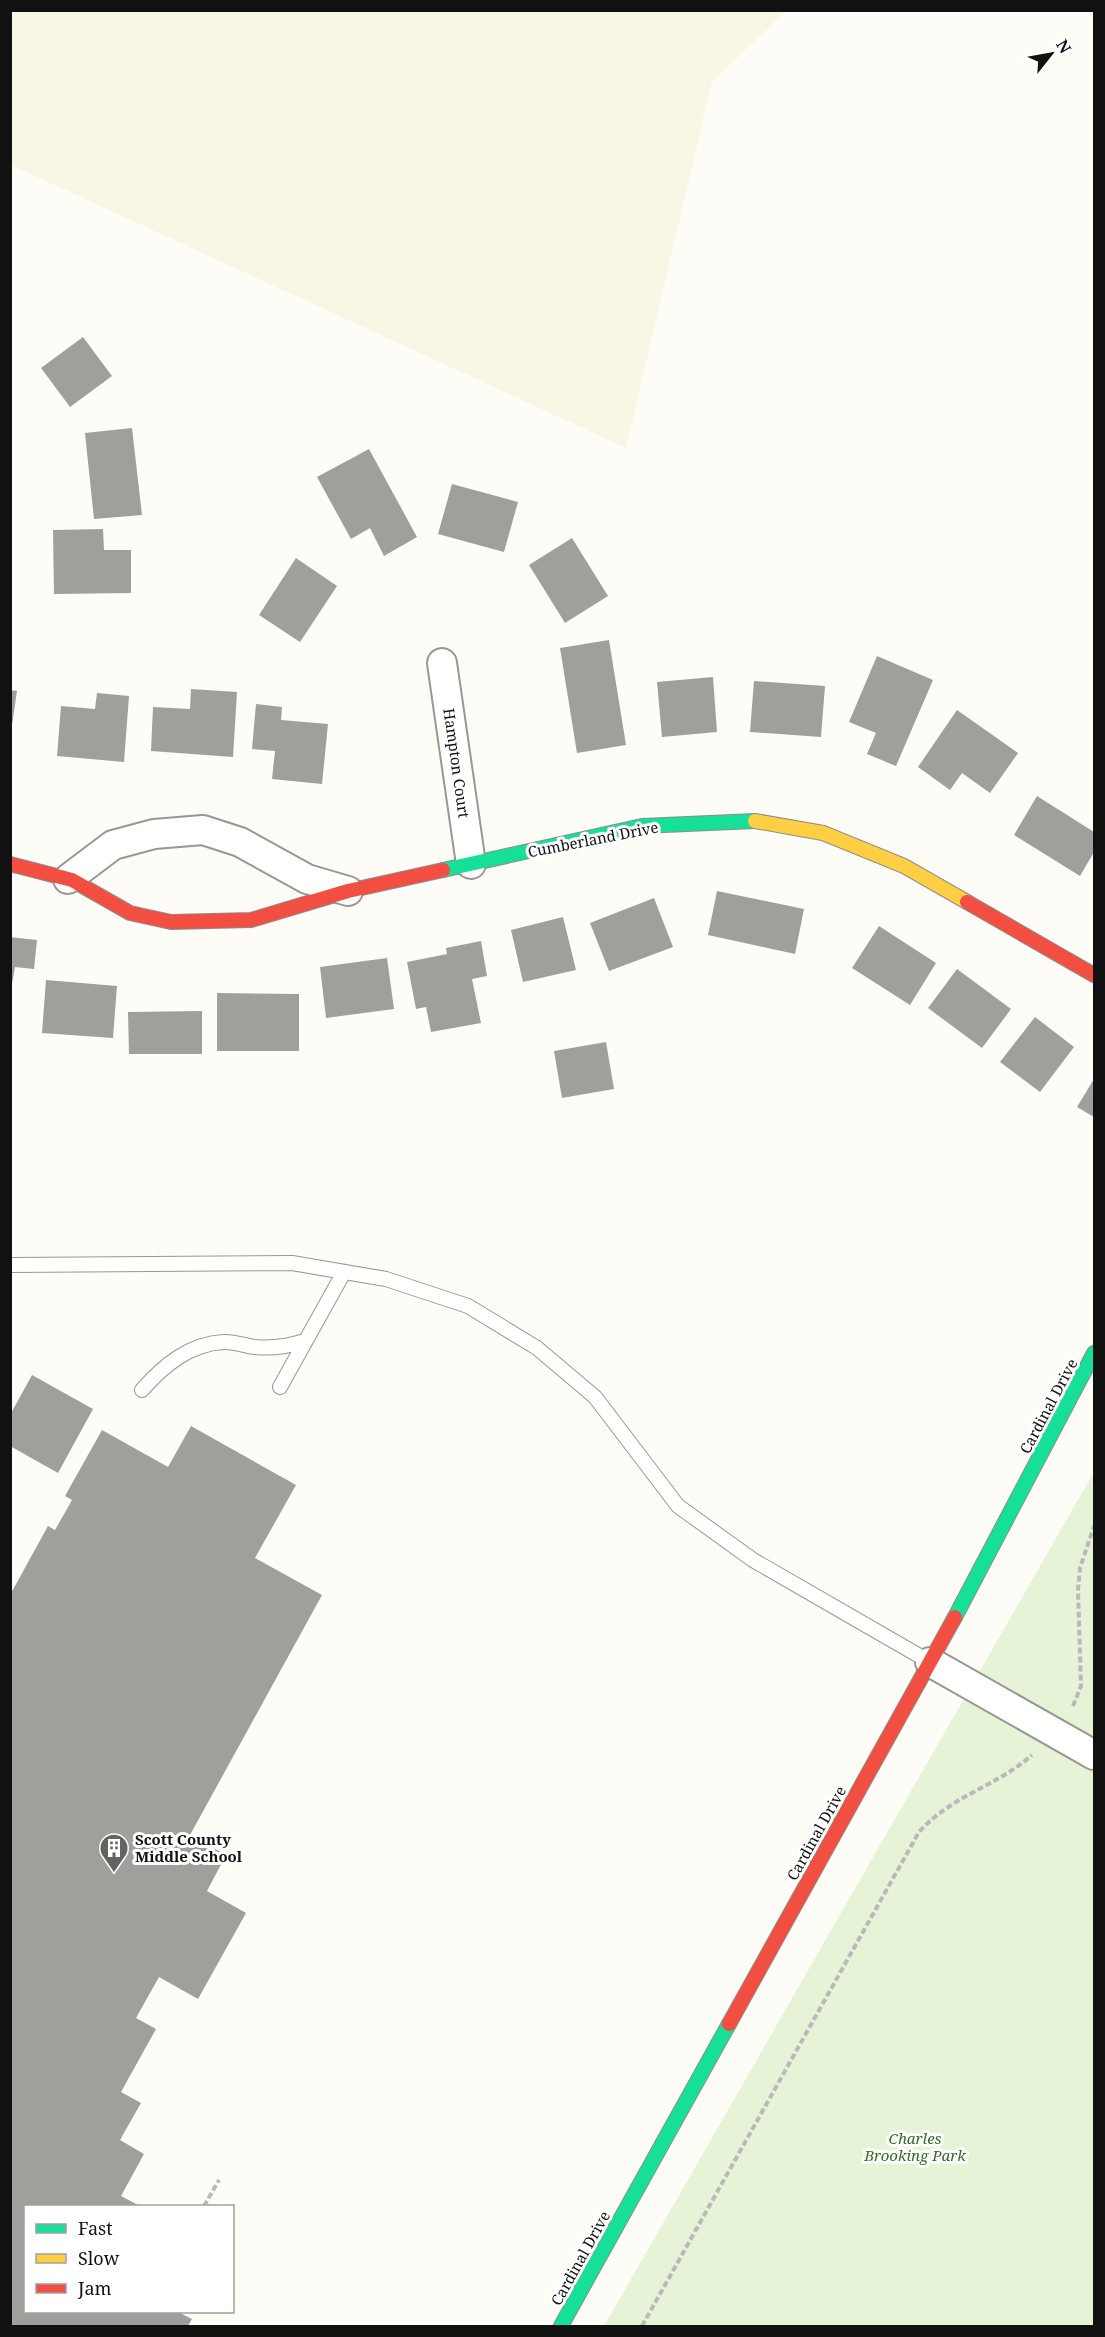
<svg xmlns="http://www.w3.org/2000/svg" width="1105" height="2337" viewBox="0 0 1105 2337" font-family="'Noto Serif',serif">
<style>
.farmland{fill:#f9f7e4}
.green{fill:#e7f3d7}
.building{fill:#a19f9c}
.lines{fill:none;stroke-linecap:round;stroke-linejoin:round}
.lane-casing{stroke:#979795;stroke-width:16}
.street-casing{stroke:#979795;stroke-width:32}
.fast-casing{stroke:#8e8d8b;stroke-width:16}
.slow-casing{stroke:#8e8d8b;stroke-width:16}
.jam-casing{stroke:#8e8d8b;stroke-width:16}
.path{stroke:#b9b9b8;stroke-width:4;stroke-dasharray:6 3;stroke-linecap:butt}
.lane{stroke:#fffffe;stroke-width:14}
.street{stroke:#fffffe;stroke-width:28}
.fast{stroke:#16e098;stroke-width:14}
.slow{stroke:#ffcf43;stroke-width:14}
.jam{stroke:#f24e42;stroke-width:14}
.labels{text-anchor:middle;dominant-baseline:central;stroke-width:6;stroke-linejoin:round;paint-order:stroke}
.street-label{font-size:15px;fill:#111;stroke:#fff}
.poi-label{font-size:15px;font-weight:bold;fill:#111;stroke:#fff;text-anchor:start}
.park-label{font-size:15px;font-style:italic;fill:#2f6b1f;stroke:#fff}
</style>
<rect width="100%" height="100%" fill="#fdfcf7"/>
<path class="farmland" d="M11 10H786V11L712 82 626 448 11 165Z"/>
<path class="green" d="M1094 1472V2326H604Z"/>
<path class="building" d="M83 337 112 376 70 407 41 368Z
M132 428 142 515 94 519 85 433Z
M369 449 417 537 384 556 370 528 351 539 317 477Z
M452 484 518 502 504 552 438 534Z
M103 529 104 550H131V593L54 594 53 530Z
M572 538 608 596 565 623 529 565Z
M296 558 337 586 300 642 259 615Z
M609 640 626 745 577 753 560 648Z
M877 656 933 680 896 766 867 754 876 733 849 722Z
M713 677 717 732 662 737 657 682Z
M754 681 825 686 821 737 750 732Z
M191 689 237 692 233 757 151 751 153 707 190 709Z
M10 690 17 691 12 725 10 724Z
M97 693 129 696 124 762 57 756 61 706 95 709Z
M256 704 282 707 281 720 328 724 322 784 272 779 275 751 252 749Z
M957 710 1018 753 990 793 962 773 950 790 918 767Z
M1037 796 1094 832V852L1080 876 1014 835Z
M717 891 804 909 795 954 708 935Z
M654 898 673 947 609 971 590 923Z
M563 917 576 970 523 982 511 930Z
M879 926 936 963 910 1005 852 968Z
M10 937 37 940 34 969 15 967 12 984H10Z
M481 941 487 976 472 979 481 1023 431 1032 426 1007 416 1009 407 962 447 954 446 948Z
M387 958 394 1009 326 1018 320 967Z
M957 969 1011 1009 982 1048 928 1008Z
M46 980 117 986 113 1038 42 1033Z
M217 993 299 994V1051H217Z
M202 1011V1054H129L128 1012Z
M1035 1017 1074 1047 1040 1092 1000 1062Z
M606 1042 614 1089 562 1098 554 1051Z
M1094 1079V1117L1077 1107Z
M32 1375 93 1409 58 1473 10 1446V1415Z
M191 1426 296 1485 255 1558 322 1595 190 1835 226 1855 207 1891 246 1913 198 1999 159 1977 136 2018 156 2029 121 2092 141 2103 120 2140 144 2154 121 2196 140 2206H26V2312H178L192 2319 188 2326H10V1595L48 1526 55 1530 72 1500 65 1496 102 1430 168 1467Z"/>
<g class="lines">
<g class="lane-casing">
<path id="lane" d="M10 1265 292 1263 386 1279 468 1306 537 1348 595 1397 678 1506 753 1560 930 1662
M280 1387 344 1272
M142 1390C163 1366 189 1344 223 1342 234 1341 245 1346 255 1347 273 1349 289 1346 305 1341"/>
</g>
<g class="street-casing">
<path id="street" d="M442 663 471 864
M68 879 113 845 154 834 203 830 240 842 307 879 348 891
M930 1662 1094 1755"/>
</g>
<g class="fast-casing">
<path id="fast" d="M443 870 642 826 755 821
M955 1617 1094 1353
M561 2326 729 2024"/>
</g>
<g class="slow-casing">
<path id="slow" d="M755 821 823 833 904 866 967 902"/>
</g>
<g class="jam-casing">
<path id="jam" d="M10 864 72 880 130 913 171 922 251 920 348 891 443 870
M967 902 1094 975
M729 2024 955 1617"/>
</g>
<path class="path" d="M1073 1706 1081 1686 1078 1591 1080 1568 1094 1526
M204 2206 219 2180
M642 2326 919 1832C952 1795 996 1787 1032 1755"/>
<use href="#lane" class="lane"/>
<use href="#street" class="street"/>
<use href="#fast" class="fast"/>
<use href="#slow" class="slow"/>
<use href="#jam" class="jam"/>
</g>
<defs>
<g id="building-pin" transform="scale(1.5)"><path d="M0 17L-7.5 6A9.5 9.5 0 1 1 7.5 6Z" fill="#646362" stroke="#fff"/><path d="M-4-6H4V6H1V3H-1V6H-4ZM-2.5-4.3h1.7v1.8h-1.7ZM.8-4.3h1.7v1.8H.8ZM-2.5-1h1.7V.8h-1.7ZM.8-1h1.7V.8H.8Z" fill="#fff"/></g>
</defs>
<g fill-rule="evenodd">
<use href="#building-pin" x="114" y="1848"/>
</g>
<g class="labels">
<g class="street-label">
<text transform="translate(457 763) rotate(82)">Hampton Court</text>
<text transform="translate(593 839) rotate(-11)">Cumberland Drive</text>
<text transform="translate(1048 1406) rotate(-62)">Cardinal Drive</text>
<text transform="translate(816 1833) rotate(-61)">Cardinal Drive</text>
<text transform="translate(580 2258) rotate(-61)">Cardinal Drive</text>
</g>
<g class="poi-label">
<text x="135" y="1839">Scott County<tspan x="135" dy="17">Middle School</tspan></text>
</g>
<g class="park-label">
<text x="915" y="2138">Charles<tspan x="915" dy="17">Brooking Park</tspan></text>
</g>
</g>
<rect width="1105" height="2337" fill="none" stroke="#111111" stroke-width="24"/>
<rect x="24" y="2205" width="210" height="108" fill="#ffffff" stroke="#a0a0a0" stroke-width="1.5"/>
<rect x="36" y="2224" width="30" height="9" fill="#16e098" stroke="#a0a0a0" stroke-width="1.5"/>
<text x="78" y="2235" font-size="18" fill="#111111">Fast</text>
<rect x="36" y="2254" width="30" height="9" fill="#ffcf43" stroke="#a0a0a0" stroke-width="1.5"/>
<text x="78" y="2265" font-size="18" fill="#111111">Slow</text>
<rect x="36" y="2284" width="30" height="9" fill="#f24e42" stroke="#a0a0a0" stroke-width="1.5"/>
<text x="78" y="2295" font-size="18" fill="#111111">Jam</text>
<g transform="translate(1051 54) rotate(59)" stroke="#ffffff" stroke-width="4.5" paint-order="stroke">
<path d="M0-4.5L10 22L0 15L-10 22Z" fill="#111111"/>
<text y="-9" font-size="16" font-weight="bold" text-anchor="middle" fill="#111111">N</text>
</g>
</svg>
